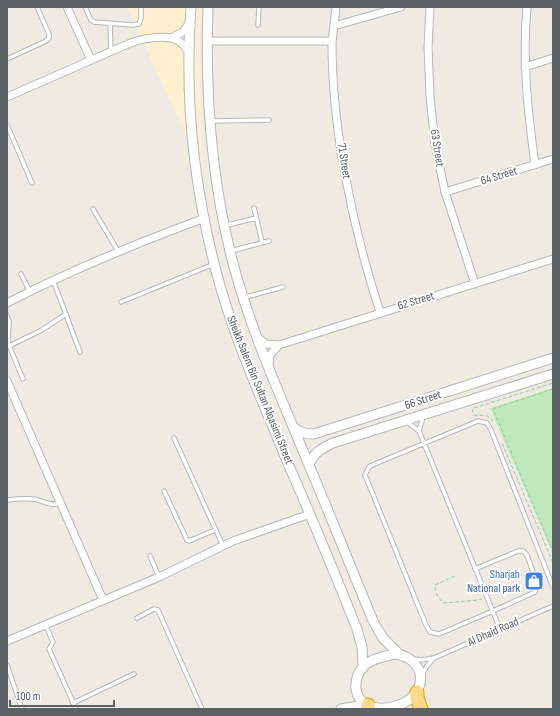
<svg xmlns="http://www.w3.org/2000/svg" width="560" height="716" viewBox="0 0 560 716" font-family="'Sofia Sans Condensed',sans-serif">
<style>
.green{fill:#c0e8bd}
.sand{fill:#fdefd0}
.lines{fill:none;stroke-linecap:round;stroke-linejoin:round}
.service-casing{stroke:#b4b7bb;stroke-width:5.5}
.minor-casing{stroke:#b4b7bb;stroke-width:9}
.tertiary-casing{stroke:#b4b7bb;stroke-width:11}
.motorway-casing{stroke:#f29600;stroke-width:15}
.path{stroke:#96caa1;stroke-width:1;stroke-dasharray:4 2;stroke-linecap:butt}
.service{stroke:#fff;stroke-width:3.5}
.minor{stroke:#fff;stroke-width:7}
.tertiary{stroke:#fff;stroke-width:9}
.motorway{stroke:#ffd98a;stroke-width:13}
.labels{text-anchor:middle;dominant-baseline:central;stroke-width:4;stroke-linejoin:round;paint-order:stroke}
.street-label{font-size:12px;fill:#5b6065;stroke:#fff}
.shop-label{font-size:12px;fill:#366cbe;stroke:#fff;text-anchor:end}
</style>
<rect width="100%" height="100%" fill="#efebe3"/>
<path class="green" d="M553 388V554L490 408Z"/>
<path class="sand" d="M127 7H202L199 45 203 173Z"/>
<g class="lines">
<g class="service-casing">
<path id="service" d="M85 7 91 20 94 22 132 25 139 24 141 18V7
M110 24 111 51
M258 25 259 7
M7 59 46 41 49 38V34L37 7
M212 121 269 120
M7 125 32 183
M254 208 262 242
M93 209 118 251
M224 226 256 218
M231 251 269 241
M21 274 30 292
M53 280 80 352
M243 298 283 287
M121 302 214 264
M7 316 9 321 8 343 23 379
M9 346 42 330 66 314
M407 422 419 431 500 629
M419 431 423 417
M174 438 223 546
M164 491 187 540 189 541 215 530
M7 500C15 499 24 498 33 499 42 500 51 507 60 503
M150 556 159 577
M475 569 518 551H523L527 555 538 586 535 592 493 611 439 634 430 632 426 625 365 475 368 469 370 466 478 421 487 423 491 430 553 587
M137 618 154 609 158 610 202 709
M45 624 53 642 49 649 76 709
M413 659 422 660 434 658 553 606
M7 665 22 709
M422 675 427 666 433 659
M73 703 134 674"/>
</g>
<g class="minor-casing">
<path id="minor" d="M67 7 91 60
M336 7C335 19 333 31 332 43 332 130 353 229 380 312
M430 7 428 47 430 96 435 144 445 192 475 284
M527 7C522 60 528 112 535 165
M334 26 401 7
M171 38 183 32 190 22
M208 41H332
M525 67 553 58
M7 97 128 44C140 39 164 34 177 40 183 43 187 49 189 54
M445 192 553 159
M7 303C71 270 137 243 205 218
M257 337 266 344 279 345 553 259
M269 367 270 355 279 345
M7 381 103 600
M7 641 159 577 233 541 310 514"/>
</g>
<g class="tertiary-casing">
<path id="tertiary" d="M191 7C184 101 195 198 221 289 239 350 265 407 289 466 313 520 335 574 357 629L362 647 363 668
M208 7C205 94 211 182 234 267 252 333 280 395 306 458 329 512 351 568 374 623L383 638 400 655
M293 427C300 432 305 434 314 434L553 358
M309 465C314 452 321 449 333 443L553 374
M395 654C414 656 427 673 417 691 410 704 387 711 373 707 352 703 351 676 366 664 374 658 385 656 395 654Z
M341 709 366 705"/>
</g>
<g class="motorway-casing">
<path id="motorway" d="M417 692V698L421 709
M368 705V709"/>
</g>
<path class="path" d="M553 389 493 409 553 552
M474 408 553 383
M472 409 474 415C483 416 489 413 494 423
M502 443 553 563
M455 576 435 585C434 591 439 600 444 603L479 600 482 599"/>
<use href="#service" class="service"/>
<use href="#minor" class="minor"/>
<use href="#tertiary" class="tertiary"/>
<use href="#motorway" class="motorway"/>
</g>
<defs>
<g id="shop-square" transform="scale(1)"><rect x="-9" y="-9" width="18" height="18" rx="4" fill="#3f7fe0" stroke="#fff"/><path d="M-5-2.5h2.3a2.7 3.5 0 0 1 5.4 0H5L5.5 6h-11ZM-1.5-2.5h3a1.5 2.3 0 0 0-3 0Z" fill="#fff"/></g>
</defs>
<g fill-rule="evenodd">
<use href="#shop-square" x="534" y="581"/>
</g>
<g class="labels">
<g class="street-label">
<text transform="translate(437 148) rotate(81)">63 Street</text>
<text transform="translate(344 161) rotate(81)">71 Street</text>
<text transform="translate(499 176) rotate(-17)">64 Street</text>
<text transform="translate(416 301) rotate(-17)">62 Street</text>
<text transform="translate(260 390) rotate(68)">Sheikh Salem Bin Sultan Alqasimi Street</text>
<text transform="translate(423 400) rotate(-18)">66 Street</text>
<text transform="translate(493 632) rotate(-24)">Al Dhaid Road</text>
</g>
<g class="shop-label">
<text x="520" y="574">Sharjah<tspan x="520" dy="14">National park</tspan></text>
</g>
</g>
<rect width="560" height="716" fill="none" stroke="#5b6065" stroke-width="16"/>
<path d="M10 700v6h104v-6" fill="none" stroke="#5b6065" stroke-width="2"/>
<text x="16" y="700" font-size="12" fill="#5b6065" stroke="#ffffff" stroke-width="3" paint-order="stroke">100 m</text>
</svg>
